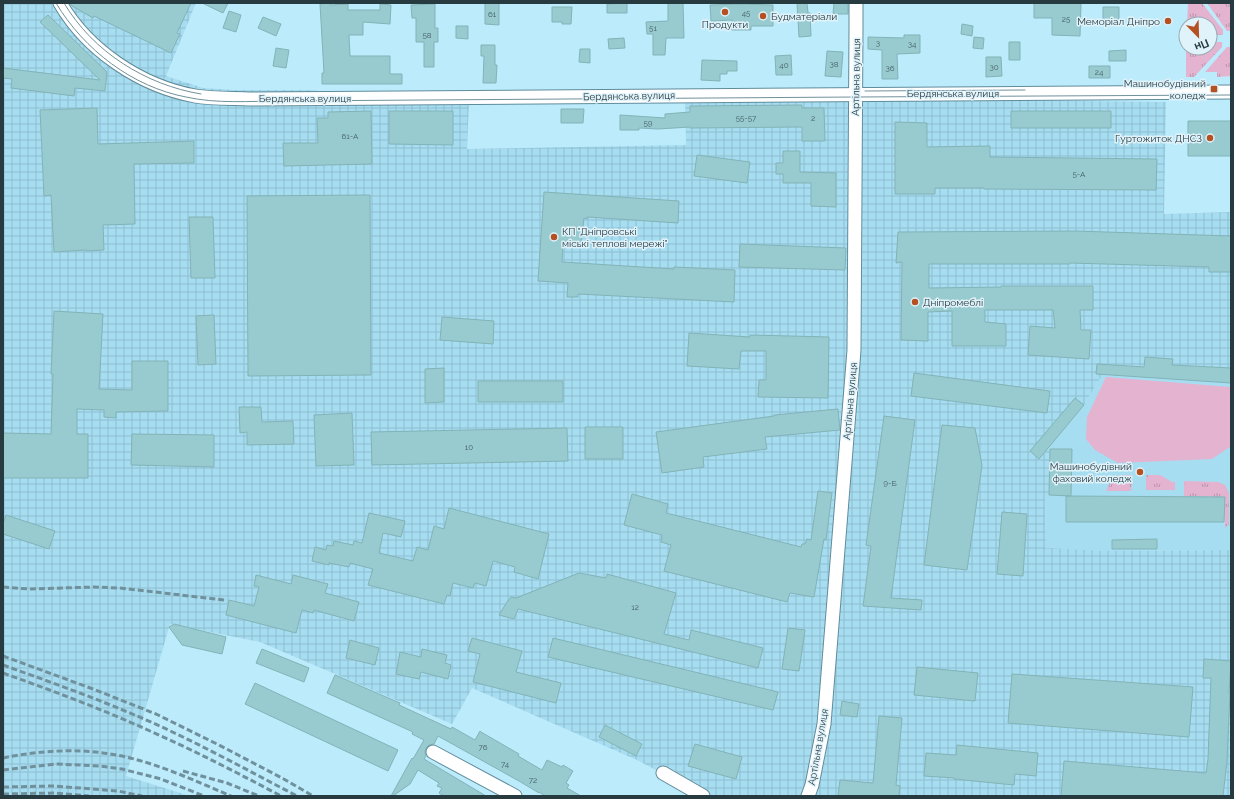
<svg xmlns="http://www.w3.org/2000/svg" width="1234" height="799" viewBox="0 0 1234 799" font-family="Raleway,sans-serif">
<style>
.built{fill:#a7ddf1}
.industrial{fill:url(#industrial-grid)}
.grass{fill:url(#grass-tufts)}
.pitch{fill:#e4b3d0}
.building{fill:#98cbcf;stroke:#81b3b7}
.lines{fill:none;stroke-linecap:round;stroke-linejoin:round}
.minor-casing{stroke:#608c9c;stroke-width:15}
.minor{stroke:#fff;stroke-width:13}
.tram{stroke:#70919c;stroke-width:1}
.rail{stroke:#70919c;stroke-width:3;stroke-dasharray:6 3;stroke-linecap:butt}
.poi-dot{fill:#b55023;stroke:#e1f3fa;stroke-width:1.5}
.labels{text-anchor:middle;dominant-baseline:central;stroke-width:3;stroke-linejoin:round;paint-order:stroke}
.number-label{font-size:8px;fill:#435e64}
.poi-label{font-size:10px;fill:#273a40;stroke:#e1f3fa;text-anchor:end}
.street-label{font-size:10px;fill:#273a40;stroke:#e1f3fa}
</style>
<defs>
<pattern id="industrial-grid" width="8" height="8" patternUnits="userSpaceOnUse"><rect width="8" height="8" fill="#a7ddf1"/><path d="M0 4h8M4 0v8" fill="none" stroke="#90bed0"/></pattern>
<pattern id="grass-tufts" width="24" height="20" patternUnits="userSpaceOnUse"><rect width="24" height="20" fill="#e4b3d0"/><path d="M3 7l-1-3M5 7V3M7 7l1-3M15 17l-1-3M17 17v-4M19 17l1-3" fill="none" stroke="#b993aa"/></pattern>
</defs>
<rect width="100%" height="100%" fill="#bcebfc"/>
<path class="built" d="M1102 375 1231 383V550L1107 551 1046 549 1045 497H1049V495L1050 446 1084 405Z"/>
<path class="industrial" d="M3 3H196L166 76 203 88 235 90H311L411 103H469L467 149 686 145 685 100 814 98 1166 102 1164 214 1231 212V383L1102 375 1084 405 1050 446 1049 495V497L1045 498 1046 548 1107 551 1231 550V796H704L637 760 472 688 452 724 260 642 170 624 126 776 190 796H3Z"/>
<path class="grass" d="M1188 3H1202L1223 30V35H1213V33L1210 32V24H1187Z
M1207 3H1231V31H1227Z
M1213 42H1222V47L1194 77H1186V51L1188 48H1210V45H1213Z
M1227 47H1231V76L1217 77V72H1205Z
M1132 475 1131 491H1106L1113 476Z
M1146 475H1160L1172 482H1175V490H1146Z
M1184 481 1218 482 1225 485 1229 493V524L1225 528V497L1184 496Z"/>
<path class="pitch" d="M1106 377 1231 387V446L1212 459 1118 463 1095 450 1086 439 1087 417Z"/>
<path class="building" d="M70 3H191L177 33 180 34 171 53 94 16 93 18 72 6Z
M202 3H228L223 13Z
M330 3V5L348 4V10H380V4L391 5 390 24 363 22V35H349L350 56H390V74H402V84H322V73H324L320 4Z
M485 3H499V25L485 24Z
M627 3V13H607V4Z
M668 3H683L684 38H666L665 55H653V34H647L646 22 668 21Z
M797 3H807L808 13H810L811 36 799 37Z
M834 3H848V14H833Z
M1034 3H1081L1080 36 1052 35V18H1034Z
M435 4V28H438V42H434V67H424V42H416V18H412L411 5Z
M740 4 773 5V26H751V30H732V20L711 21 710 5Z
M552 7H572L571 24H562V22H552Z
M1103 7H1119V22L1103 23Z
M229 11 241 15 236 32 223 28Z
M48 15 107 72 105 91 75 88 74 96 11 88 12 79 3 78V68L100 80 40 22Z
M263 17 281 24 276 36 258 28Z
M962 24 973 26 972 36 961 34Z
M456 26H468V39L456 38Z
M904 35H920V53L897 54 898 79H882V50L868 49V37L904 38Z
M974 37 984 38 983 49 973 48Z
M624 38 625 48 609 49 608 39Z
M1009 42H1020V60H1009Z
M481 45H495V65H497L496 83H483L484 56H481Z
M276 48 289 50 286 68 273 66Z
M580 49H590V63L579 62Z
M1126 50V61H1109V51Z
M827 51 843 52 841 77 825 76Z
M791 55 792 75H776L775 56Z
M986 57H1001L1002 76 986 77Z
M702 60 737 61V71H727V74H720V81L701 80Z
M1089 66H1110V78H1089Z
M802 105V108H824L825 141H802V127L690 128V127L658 129 639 128V130H620V115L665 118V114L690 112V106Z
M97 108 98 144 194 141V163L134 164 135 224 103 225 104 250 86 251V250L54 252 51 195 44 196 40 110Z
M561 109H584L583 123H561Z
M371 111 372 164 284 166 283 143H318L317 118H328V112Z
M389 111H453V145L389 144Z
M1011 111H1111V128H1011Z
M1188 121H1231V156H1188Z
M895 122 927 123V147L990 146V157L1157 159 1156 190 984 189V188H935V194H895Z
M783 151H800V172L836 173V207L811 206V183H783V174H776V163H783Z
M697 155 750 162 747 183 694 176Z
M544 192 679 201 678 223 587 217V219L584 218 581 245 563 244 562 262 674 269V267L735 270 734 302 578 294V297H567L568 283 538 281Z
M370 195 371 375 248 376 247 196Z
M189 217H213L215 278H191Z
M1075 231 1231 236V272H1209V267L1070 263V264H929V288L1001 287V286H1093V310H1080L1081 330H1091L1089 359 1028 355 1030 326 1055 328 1053 310H985V322L1006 324V346H952V311L928 312V341L901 340 902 262 896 263 898 232Z
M740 244 846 248 845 270 739 267Z
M54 311 103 314 99 389 132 390V361H168V411L116 412V418L104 417V410L77 409V434H88V478H3V433L51 434 53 374H51Z
M214 315 216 364 198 365 196 316Z
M442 317 494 321 493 344 440 340Z
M689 333 750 337V335L829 337 828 398 758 397 759 380H766V351H741L739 369 687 366Z
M1145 357 1173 359 1172 365 1231 368V383L1096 374 1097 364 1144 367Z
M444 368V402L425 403V369Z
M914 373 1050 391 1047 413 911 396Z
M478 381H563V402H478Z
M1075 398 1084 405 1039 459 1030 451Z
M239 407H261L262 422 293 421 294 444 247 445V432L240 433Z
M838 409 840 430 765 437 767 449 703 457 704 467 662 473 656 432 774 416V415Z
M352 413 354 465 316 466 314 415Z
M884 416 915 420 891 598 922 600 921 610 863 606 871 546 866 545Z
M942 425 975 428 982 465 967 570 924 565Z
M585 427H623V459H585Z
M567 428 568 461 372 465 371 432Z
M132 434 214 435V467L131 465Z
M1050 449H1072L1071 496 1049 495Z
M818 491 832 493 826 540 824 539 814 597 790 593 787 602 664 571 671 545 661 542 662 535 624 525 632 494 668 504 666 513 801 547 802 544H805L807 539 811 540Z
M1066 496 1225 497 1224 522H1066Z
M449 508 549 534 538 579 514 572 515 567 493 561 486 586 475 583 473 588 453 583 450 596 447 595 444 604 368 585 373 569 350 563 349 567 329 563V565L312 561 315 547 326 550 327 545 333 546 334 541 353 545 354 541 362 543 369 513 405 521 401 537 383 533 379 553 413 561 417 547 428 550 434 526 444 529Z
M1002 512 1027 514 1023 576 997 574Z
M6 515 55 531 49 549 3 534V524Z
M1157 539V549H1112V540Z
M579 573 606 578 607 574 676 593 664 634 689 640 691 630 763 648 758 668 518 609 514 619 499 615 507 602 511 597 516 598Z
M256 575 291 584 293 575 328 584 325 593 359 602 354 621 314 610 313 613 302 610 296 633 226 615 229 600 254 606 259 587 254 586Z
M174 624 226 637 222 654 182 645 169 627Z
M788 628 805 630 799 671 782 669Z
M472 638 522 651 516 672 561 683 556 703 473 682 480 654 468 651Z
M553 638 778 692 773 710 548 657Z
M350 640 379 648 375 665 346 658Z
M262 649 309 668 304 682 256 663Z
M422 649 447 655 445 663 451 665 448 679 421 672 419 679 396 674 400 652 421 657Z
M1204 659 1231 661 1229 693H1230L1227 761 1223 796H1061L1064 761 1206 773 1208 759 1211 678H1203Z
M917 667 978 673 975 701 914 695Z
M1012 674 1193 687 1189 737 1008 723Z
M335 675 400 703 399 705 451 729 452 727 475 740 480 731 481 732 519 754 518 756 542 770 547 760 562 767 563 765 573 771 566 783 569 785 567 788 581 796H545L539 792V793L519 781 438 736 434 744 429 745 426 748 425 752 426 756 424 759 486 796H444L439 793 442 788 437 786 439 783 418 770 410 784 393 796H391L412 758 413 759 424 740 412 734 413 732 327 693Z
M255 683 398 750 388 771 245 704Z
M842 701 859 704 857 717 840 715Z
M879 716 902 718 896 785 900 786 899 796H838L840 780 873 783Z
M605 725 642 744 636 756 599 737Z
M695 744 742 757 736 779 688 766Z
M957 745 1038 753 1036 776 1015 774 1014 785 954 779V778L924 776 926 753 956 755Z"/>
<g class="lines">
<g class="minor-casing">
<path id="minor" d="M60 3C88 51 141 86 195 96 213 99 233 98 252 99L1231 92
M433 752 515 796
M663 773 703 796
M808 796 812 785 824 724 854 350 856 29V3"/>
</g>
<use href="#minor" class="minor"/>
<path class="tram" d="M56 3C84 50 133 87 186 97 217 104 250 101 281 101L855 97 1231 95
M64 3C93 52 146 85 201 94
M865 91 1025 90"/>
<path class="rail" d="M3 587 29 589 94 587 120 588 224 600
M3 656 93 689 156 714 219 745 282 778 313 796
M3 665C53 683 104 701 153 723 202 745 249 771 297 796
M3 673C53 691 102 709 150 731 195 751 238 773 281 796
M3 758C38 751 75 748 110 754 151 760 193 780 231 796
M3 770 56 764 100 766 122 769 161 779 204 796
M183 771 227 783 259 796
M3 787 54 786 118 791 142 796
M3 794 55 793 89 796"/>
</g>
<g class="poi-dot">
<circle cx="725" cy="12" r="4"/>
<circle cx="763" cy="16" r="4"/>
<circle cx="1168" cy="21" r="4"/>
<rect x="1210" y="85" width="8" height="8" rx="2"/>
<circle cx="1210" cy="138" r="4"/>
<circle cx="554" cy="237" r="4"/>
<circle cx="915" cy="302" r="4"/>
<circle cx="1140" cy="472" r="4"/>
</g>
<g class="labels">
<g class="number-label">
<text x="746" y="13">45</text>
<text x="492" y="14">61</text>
<text x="1066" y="19">25</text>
<text x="653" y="28">51</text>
<text x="427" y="35">58</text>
<text x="878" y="43">3</text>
<text x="912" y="44">34</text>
<text x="834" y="64">38</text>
<text x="784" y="65">40</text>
<text x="994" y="67">30</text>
<text x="890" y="68">36</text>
<text x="1099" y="72">24</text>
<text x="746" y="118">55-57</text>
<text x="813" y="118">2</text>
<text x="648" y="123">59</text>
<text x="350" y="136">61-А</text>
<text x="1079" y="174">5-А</text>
<text x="469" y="447">10</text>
<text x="890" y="483">9-Б</text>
<text x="635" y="607">12</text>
<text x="483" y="747">76</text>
<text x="505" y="764">74</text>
<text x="533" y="780">72</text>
</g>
<g class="poi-label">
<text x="771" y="16" text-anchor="start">Будматеріали</text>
<text x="1160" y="21">Меморіал Дніпро</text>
<text x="725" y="24" text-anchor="middle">Продукти</text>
<text x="1206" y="83">Машинобудівний<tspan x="1206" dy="12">коледж</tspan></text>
<text x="1202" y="138">Гуртожиток ДНСЗ</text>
<text x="562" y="231" text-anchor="start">КП "Дніпровські<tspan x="562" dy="12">міські теплові мережі"</tspan></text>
<text x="923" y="302" text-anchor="start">Дніпромеблі</text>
<text x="1132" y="466">Машинобудівний<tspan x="1132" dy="12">фаховий коледж</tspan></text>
</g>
<g class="street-label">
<text transform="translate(856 77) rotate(-89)">Артільна вулиця</text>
<text x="953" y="93">Бердянська вулиця</text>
<text transform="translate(629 96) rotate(-1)">Бердянська вулиця</text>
<text x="305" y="98">Бердянська вулиця</text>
<text transform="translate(850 401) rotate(-85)">Артільна вулиця</text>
<text transform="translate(818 747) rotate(-80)">Артільна вулиця</text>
</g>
</g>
<rect width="1234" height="799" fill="none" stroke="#273a40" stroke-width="8"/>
<g transform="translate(1198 36) rotate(157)"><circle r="19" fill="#e1f3fa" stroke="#97a9b0"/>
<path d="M0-3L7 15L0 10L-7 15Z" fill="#b55023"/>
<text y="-6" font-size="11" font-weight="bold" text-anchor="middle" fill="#273a40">Пн</text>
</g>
</svg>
